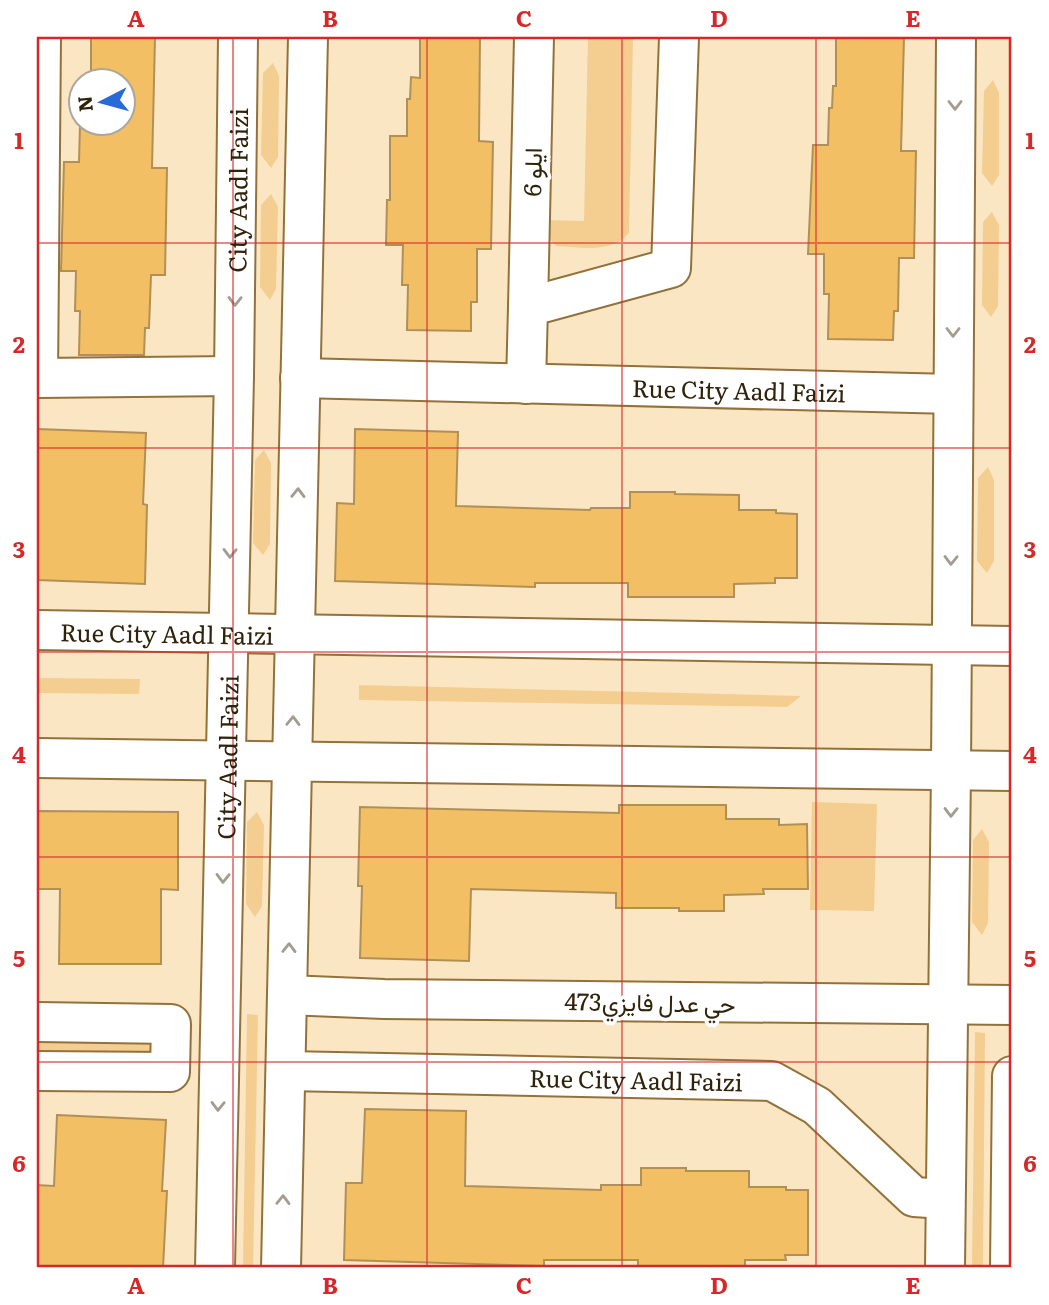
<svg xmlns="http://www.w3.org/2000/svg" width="1049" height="1305" viewBox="0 0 1049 1305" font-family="Literata,Vazirmatn,serif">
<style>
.green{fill:#f3ce90}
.building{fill:#f2bf65;stroke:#b19057;stroke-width:2}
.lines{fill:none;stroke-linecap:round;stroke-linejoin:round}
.street-casing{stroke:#92723a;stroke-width:42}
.secondary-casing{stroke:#92723a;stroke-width:42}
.street{stroke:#fff;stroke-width:38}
.secondary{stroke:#fff;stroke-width:38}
.oneway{stroke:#a29c91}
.grid{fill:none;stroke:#d62828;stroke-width:2;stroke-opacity:0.55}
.labels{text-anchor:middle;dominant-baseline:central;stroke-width:7;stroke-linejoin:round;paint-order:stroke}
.street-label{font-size:24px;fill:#30230b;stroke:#fff}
.neatline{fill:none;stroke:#d62828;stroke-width:2.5}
.grid-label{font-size:23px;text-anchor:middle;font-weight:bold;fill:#d62828}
</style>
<rect width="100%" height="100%" fill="#fbe6c4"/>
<path class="green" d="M588 37H633L629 233C612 254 580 247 556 246L544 233V220L584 221Z
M273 63 279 76 278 157 271 168 261 155 263 73Z
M993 80 999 93V175L992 186 982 173 984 91Z
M271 194 278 207 276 289 270 300 260 287 261 205Z
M992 212 999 225 998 306 991 317 982 305 983 222Z
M264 450 271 463 270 544 263 555 253 543 255 460Z
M988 467 994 480V561L987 573 977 561 978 478Z
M37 678 140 679 139 694 37 693Z
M359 685 801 696 787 707 359 700Z
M812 802 877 804 874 911 810 910Z
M257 812 264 825 262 906 255 917 246 904 247 822Z
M982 829 989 842 988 923 982 935 972 922 973 840Z
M247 1014 258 1015 253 1268H243Z
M37 1031 159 1033 158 1062 37 1060Z
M975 1032 985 1033 983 1268H972Z"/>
<path class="building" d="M91 37H155L152 168H167L165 275H151L149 328H145L144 355H79L80 311H75L76 271H61L64 162H79L80 125 122 122V80H91Z
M420 37H480L479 141 493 142 491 249H477V302H471V331L407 330 408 285H402L403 245H386L387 200H390V136H407V99H410L411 77 420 78Z
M836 37H904L901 151H916L914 258H899L898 311H894L893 340 828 339 829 294H824V254H808L813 145H828L829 108H832L833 86H836Z
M37 429 146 433 143 504 147 505 145 584 37 580Z
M355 429 458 432 456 506 590 510 591 508H630V492H675V494L739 495V510H776V513L797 514V578H775V583L734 584V597H628V583H535V587L335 581 337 503 354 504Z
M619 805H726V819H779V825L807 824 808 889H763L764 894 724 895V911H679V908H616V893L471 889 469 961 360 958 362 886H358L360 807 619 813Z
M37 811 178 812V890L161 889V964H59L60 889H37Z
M365 1109 466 1111 465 1186 601 1190V1185H641V1168H686V1171H749V1187H786V1190H808V1255H785L786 1260H745V1268H638V1260H544V1266L344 1260 346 1183H362Z
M57 1115 166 1120 162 1191H167L163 1268 37 1266V1185L54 1186Z"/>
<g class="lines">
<g class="street-casing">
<g id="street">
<path d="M528 307 534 37"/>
<path d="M37 378 234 376"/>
<path d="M38 378 41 37"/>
<path id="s1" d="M300 378 953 394"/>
<path d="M526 384 528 307 671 268 679 37"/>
<path id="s2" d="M37 630 1012 646"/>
<path d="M37 758 1012 771"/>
<path d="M287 995 384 999 1012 1005"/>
<path d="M37 1022 171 1024 170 1072 37 1071"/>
<path id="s3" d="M286 1071 772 1081 817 1106 914 1197 945 1199"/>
<path id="s4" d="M215 1268 234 376 238 37"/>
<path d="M281 1268 308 37"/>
</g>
</g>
<g class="secondary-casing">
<path id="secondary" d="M945 1268 951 770 956 37
M1010 1268 1012 1076"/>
</g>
<use href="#street" class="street"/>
<use href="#secondary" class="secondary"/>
</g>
<defs><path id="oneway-chevron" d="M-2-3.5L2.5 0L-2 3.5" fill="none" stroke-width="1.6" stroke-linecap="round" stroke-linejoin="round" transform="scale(1.75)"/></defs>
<g class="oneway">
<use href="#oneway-chevron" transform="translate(955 105) rotate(90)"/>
<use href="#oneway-chevron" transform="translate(235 301) rotate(91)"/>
<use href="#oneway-chevron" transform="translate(953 332) rotate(90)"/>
<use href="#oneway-chevron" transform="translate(298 493) rotate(-89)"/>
<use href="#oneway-chevron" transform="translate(230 553) rotate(91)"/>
<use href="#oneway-chevron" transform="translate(951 560) rotate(91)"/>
<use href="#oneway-chevron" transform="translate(293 721) rotate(-89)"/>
<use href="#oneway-chevron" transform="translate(951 812) rotate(91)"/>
<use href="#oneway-chevron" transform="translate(223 878) rotate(91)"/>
<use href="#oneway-chevron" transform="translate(289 948) rotate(-89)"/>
<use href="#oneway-chevron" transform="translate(218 1106) rotate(91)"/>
<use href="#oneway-chevron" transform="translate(283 1200) rotate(-89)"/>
</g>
<path class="grid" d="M233 37V1268M427 37V1268M622 37V1268M816 37V1268M37 243H1012M37 448H1012M37 652H1012M37 857H1012M37 1062H1012"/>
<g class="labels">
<g class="street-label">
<text transform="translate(531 172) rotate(-89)">ايلو 6</text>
<text stroke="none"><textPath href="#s4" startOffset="1078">City Aadl Faizi</textPath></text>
<text stroke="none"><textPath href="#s1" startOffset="439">Rue City Aadl Faizi</textPath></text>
<text stroke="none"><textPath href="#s2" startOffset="130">Rue City Aadl Faizi</textPath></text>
<text stroke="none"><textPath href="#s4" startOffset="511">City Aadl Faizi</textPath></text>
<text transform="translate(650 1001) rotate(1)">473حي عدل فايزي</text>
<text stroke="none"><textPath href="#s3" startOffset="350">Rue City Aadl Faizi</textPath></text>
</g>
</g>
<rect width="1049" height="1305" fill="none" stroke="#ffffff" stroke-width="77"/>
<g transform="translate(102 102) rotate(264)"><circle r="33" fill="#ffffff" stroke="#aca79d" stroke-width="2"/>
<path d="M0-5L12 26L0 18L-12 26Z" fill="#286ad7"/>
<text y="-10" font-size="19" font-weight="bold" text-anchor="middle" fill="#30230b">N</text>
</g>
<rect x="38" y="38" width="972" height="1228" class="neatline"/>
<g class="grid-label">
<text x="136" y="27">A</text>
<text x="330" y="27">B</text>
<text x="524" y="27">C</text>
<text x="719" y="27">D</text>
<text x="913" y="27">E</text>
<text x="19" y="149">1</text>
<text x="1030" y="149">1</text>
<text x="19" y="353">2</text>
<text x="1030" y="353">2</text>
<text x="19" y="558">3</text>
<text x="1030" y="558">3</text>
<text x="19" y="763">4</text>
<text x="1030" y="763">4</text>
<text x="19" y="967">5</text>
<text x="1030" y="967">5</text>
<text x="19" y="1172">6</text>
<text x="1030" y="1172">6</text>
<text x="136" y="1294">A</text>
<text x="330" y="1294">B</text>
<text x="524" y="1294">C</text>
<text x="719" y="1294">D</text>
<text x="913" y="1294">E</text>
</g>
</svg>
